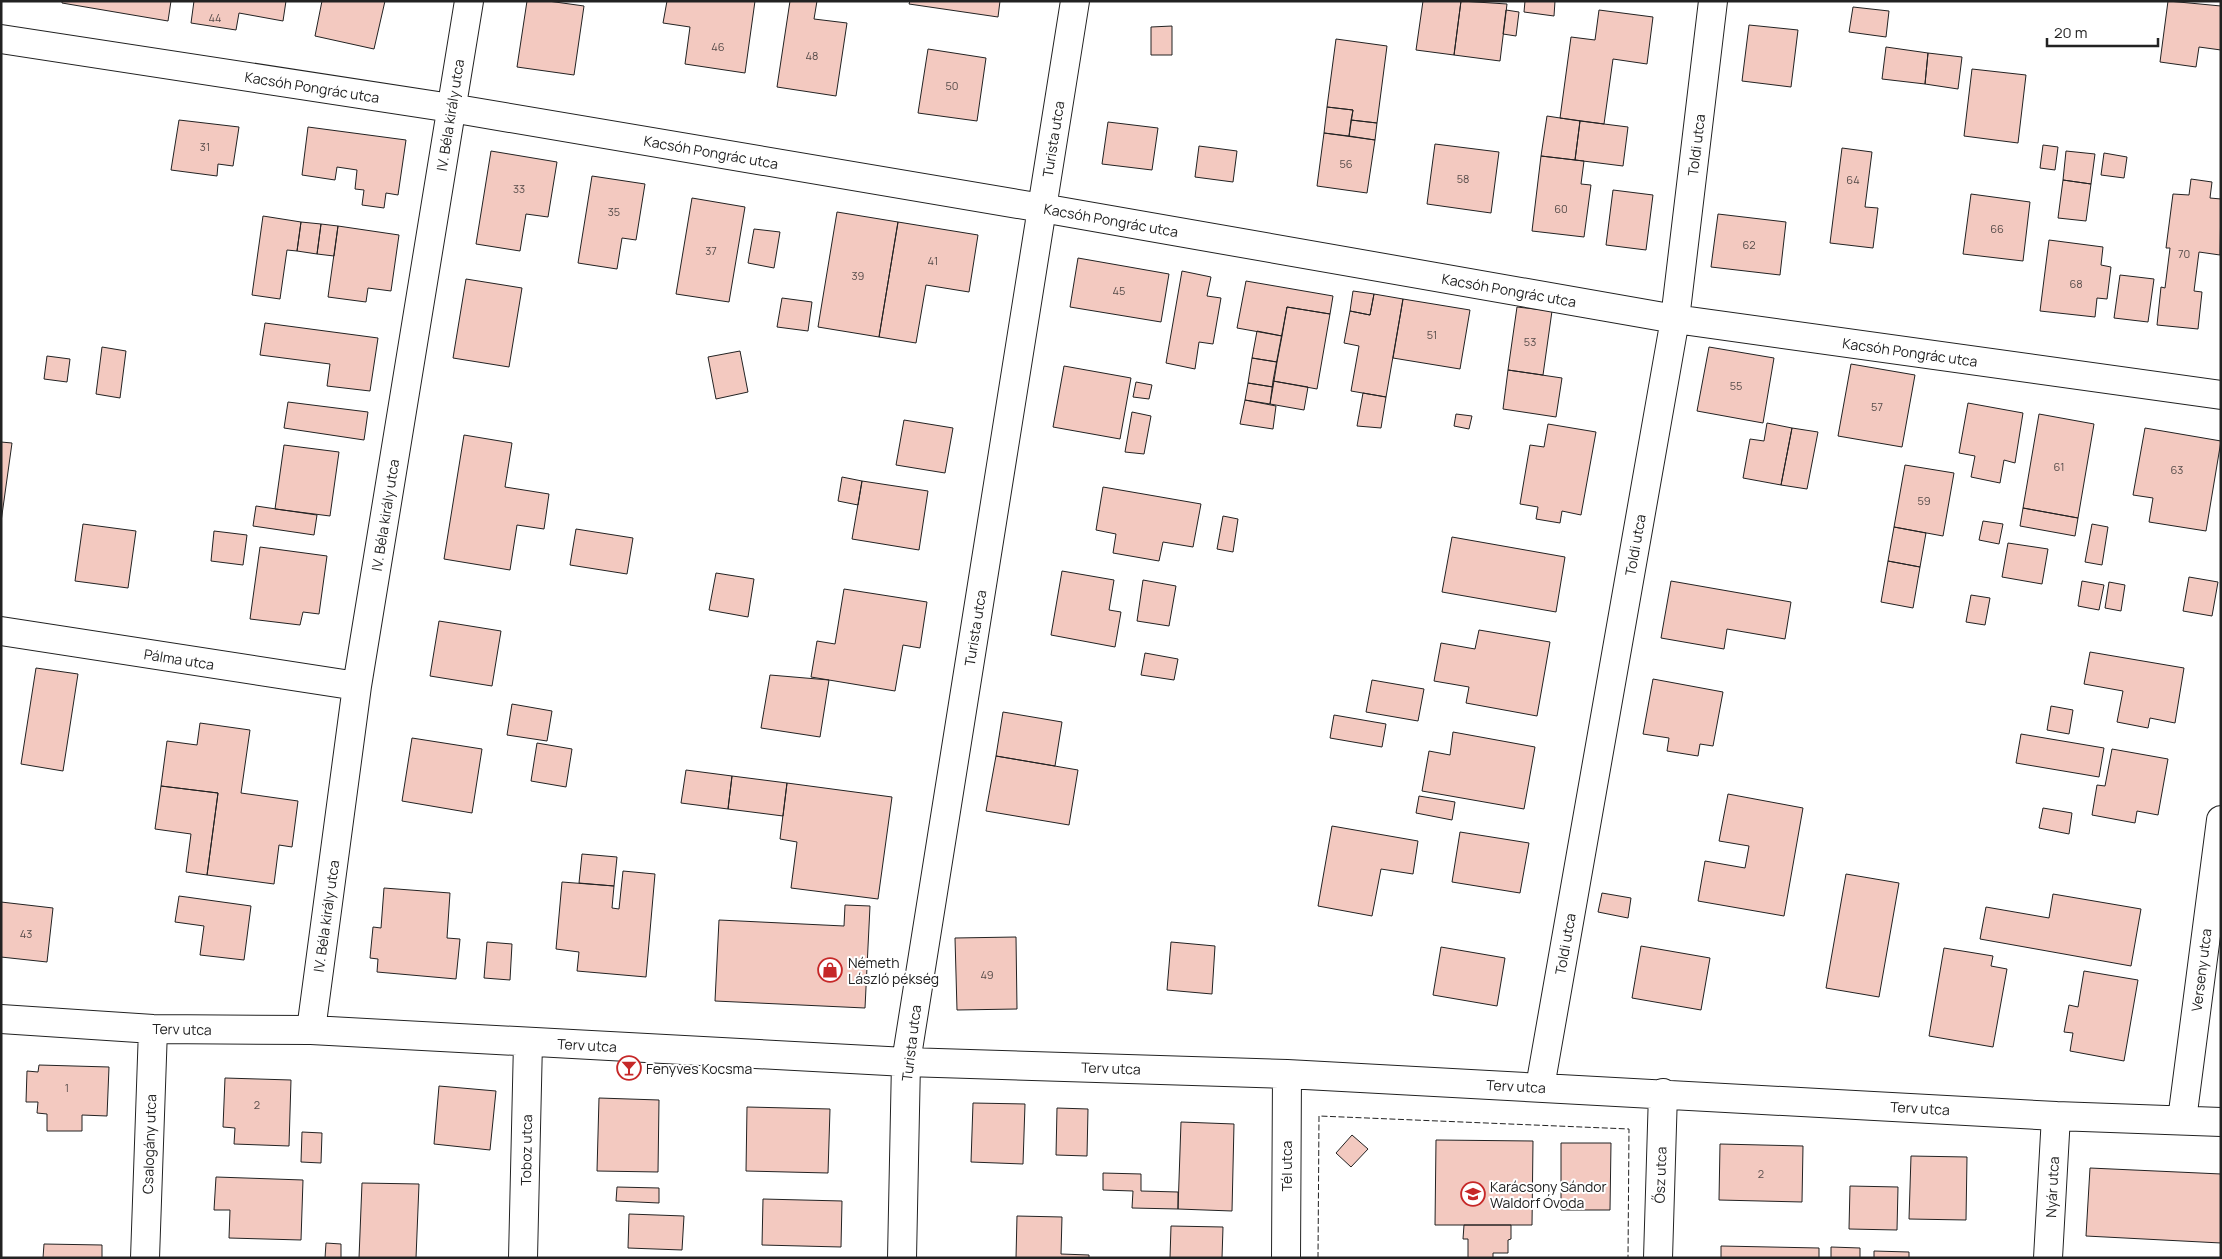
<svg xmlns="http://www.w3.org/2000/svg" width="2222" height="1259" viewBox="0 0 2222 1259" font-family="Manrope,sans-serif">
<style>
.building{fill:#f3c9c0;stroke:#222}
.lines{fill:none;stroke-linecap:round;stroke-linejoin:round}
.street-casing{stroke:#222;stroke-width:30}
.street{stroke:#fff;stroke-width:28}
.fence{stroke:#222;stroke-width:1;stroke-dasharray:6 2.5;stroke-linecap:butt}
.labels{text-anchor:middle;dominant-baseline:central;stroke-width:4;stroke-linejoin:round;paint-order:stroke}
.number-label{font-size:11px;fill:#564c4a}
.street-label{font-size:14px;fill:#222;stroke:#fff}
.poi-label{font-size:14px;fill:#222;stroke:#fff;text-anchor:start}
</style>
<rect width="100%" height="100%" fill="#fff"/>
<path class="building" d="M62 1H171L168 21 62 3Z
M194 1H286L283 21 239 13 236 30 191 23Z
M322 1H385L374 49 315 36Z
M527 1H548L584 6 574 75 517 67Z
M667 1H755L745 73 685 64 690 27 663 23Z
M790 1H817L814 19 847 23 836 96 777 87Z
M910 1H1000L998 17 909 4Z
M1423 1H1461L1454 55 1416 50Z
M1461 1 1507 4 1500 61 1454 55Z
M1525 1H1555L1554 16 1524 12Z
M2168 1 2221 6V50L2199 47 2196 67 2160 62Z
M1853 7 1889 11 1886 37 1849 32Z
M1506 10 1519 12 1516 36 1503 34Z
M1599 10 1653 17 1647 64 1613 59 1604 124 1560 118 1571 37 1595 40Z
M1749 25 1798 30 1791 87 1742 81Z
M1172 26V55H1151V27Z
M1336 39 1387 46 1377 123 1351 120 1353 110 1327 107Z
M1886 47 1928 53 1925 84 1882 79Z
M928 49 986 58 977 121 918 113Z
M1928 53 1962 57 1958 89 1925 84Z
M1972 69 2026 75 2018 143 1964 136Z
M1327 107 1353 110 1349 136 1324 133Z
M1547 116 1580 121 1575 160 1541 156Z
M179 120 239 127 233 166 218 164 217 176 171 170Z
M1351 120 1377 123 1375 140 1349 136Z
M1580 121 1628 127 1623 166 1575 160Z
M1108 122 1158 128 1152 170 1102 164Z
M308 127 406 140 398 195 386 193 384 208 362 205 364 190 355 189 357 170 337 167 335 180 302 175Z
M1324 133 1375 140 1367 193 1317 186Z
M1435 144 1499 152 1491 213 1427 204Z
M2043 145 2058 147 2055 170 2040 168Z
M1199 146 1237 151 1233 182 1195 177Z
M1842 148 1872 152 1865 207 1878 208 1873 248 1830 243Z
M491 151 557 162 548 217 526 214 520 251 476 244Z
M2066 151 2095 154 2091 184 2063 180Z
M2104 153 2127 157 2124 178 2101 175Z
M1541 156 1584 161 1581 184 1591 185 1584 237 1532 231Z
M592 176 645 184 636 240 622 238 617 269 578 263Z
M2191 179 2212 182 2210 198 2221 199 2220 255 2199 252 2194 291 2202 292 2198 329 2157 325 2161 287 2165 288 2170 248H2166L2173 194 2189 195Z
M2063 180 2091 184 2086 221 2058 218Z
M1613 190 1653 195 1646 250 1606 245Z
M1971 194 2030 202 2023 261 1963 254Z
M692 198 745 207 729 302 676 294Z
M837 212 898 222 879 337 818 327Z
M1718 214 1786 222 1780 275 1711 267Z
M263 216 301 222 297 251 287 250 280 299 252 295Z
M301 222 321 224 317 254 297 251Z
M898 222 978 235 969 292 926 285 916 343 879 337Z
M321 224 338 226 334 256 317 254Z
M338 226 399 235 391 291 368 288 366 302 328 297Z
M754 229 780 232 774 268 748 263Z
M2049 240 2103 247 2101 265 2111 267 2107 299 2097 298 2095 317 2040 311Z
M1078 258 1169 274 1161 322 1070 307Z
M1182 271 1211 277 1207 296 1221 298 1213 344 1199 342 1195 369 1166 363Z
M2120 275 2154 279 2148 322 2114 318Z
M466 279 522 288 509 367 453 358Z
M1246 281 1333 296 1330 314 1287 307 1282 336 1237 328Z
M1353 291 1374 294 1370 315 1350 311Z
M1374 294 1403 299 1386 397 1351 391 1359 346 1344 343 1350 311 1370 315Z
M782 298 812 302 808 331 777 327Z
M1403 299 1470 310 1460 369 1393 358Z
M1287 307 1330 314 1317 389 1273 381Z
M1517 307 1552 311 1543 375 1508 370Z
M265 323 378 338 370 391 327 386 330 364 260 355Z
M1257 331 1282 336 1277 362 1252 358Z
M102 347 126 351 120 398 96 394Z
M1709 347 1774 358 1763 423 1697 411Z
M740 351 748 392 716 399 708 357Z
M47 356 70 359 67 382 44 379Z
M1252 358 1277 362 1273 387 1248 383Z
M1851 364 1915 375 1902 447 1838 436Z
M1064 366 1131 378 1120 439 1053 427Z
M1508 370 1562 378 1556 417 1503 409Z
M1273 381 1308 387 1304 410 1270 404Z
M1136 382 1152 385 1149 399 1133 397Z
M1248 383 1273 387 1270 404 1245 400Z
M1363 393 1386 397 1381 428 1357 426Z
M1245 400 1276 406 1273 429 1240 424Z
M288 402 368 412 364 440 284 428Z
M1968 403 2023 413 2015 463 2004 460 2000 483 1971 477 1975 456 1959 453Z
M1132 412 1151 416 1144 454 1125 452Z
M1456 414 1472 416 1469 429 1454 426Z
M2039 414 2094 424 2078 518 2023 508Z
M904 420 953 428 945 473 896 465Z
M1767 423 1792 428 1781 485 1743 478 1750 439 1764 441Z
M1548 424 1596 432 1581 515 1562 511 1560 523 1536 519 1538 507 1520 504 1530 445 1544 447Z
M1792 428 1818 432 1807 489 1781 485Z
M2145 428 2221 441 2206 531 2149 522 2153 498 2133 495Z
M464 435 512 443 505 487 549 494 544 529 517 525 510 570 444 559Z
M1 442 12 443 1 522Z
M284 445 339 452 330 516 275 509Z
M1905 465 1954 473 1943 536 1894 527Z
M842 477 862 481 858 505 838 501Z
M862 481 928 491 919 550 852 539Z
M1103 487 1201 504 1193 547 1163 542 1159 561 1113 553 1116 534 1096 530Z
M256 506 317 515 314 535 253 526Z
M2023 508 2078 518 2075 536 2020 526Z
M1223 516 1238 519 1233 552 1217 549Z
M1983 521 2003 524 1999 544 1979 540Z
M83 524 136 531 128 588 75 581Z
M2092 524 2108 527 2102 565 2085 562Z
M1894 527 1926 533 1920 567 1888 561Z
M576 529 633 538 627 574 570 565Z
M214 531 247 535 243 565 211 561Z
M1452 537 1565 557 1556 612 1442 592Z
M2008 543 2048 549 2042 584 2002 577Z
M260 547 327 556 319 614 303 612 300 625 250 619Z
M1888 561 1920 567 1913 608 1881 602Z
M1062 571 1114 580 1109 610 1121 612 1115 647 1051 635Z
M716 573 754 579 748 617 709 610Z
M2189 577 2218 582 2212 616 2183 611Z
M1143 580 1176 586 1169 626 1137 621Z
M1671 581 1791 602 1785 639 1727 629 1724 649 1661 638Z
M2082 581 2104 585 2099 610 2078 606Z
M2109 582 2125 585 2121 611 2105 608Z
M844 589 927 602 920 648 903 645 895 691 811 677 817 641 835 644Z
M1971 595 1990 598 1985 625 1966 622Z
M439 621 501 631 492 686 430 676Z
M1479 630 1550 642 1537 716 1466 703 1469 687 1434 681 1441 643 1475 649Z
M2090 652 2184 668 2175 723 2150 718 2148 728 2117 722 2123 691 2084 684Z
M1145 653 1178 659 1174 680 1141 675Z
M36 668 78 674 63 771 21 764Z
M770 675 829 680 820 737 761 728Z
M1653 679 1723 692 1713 746 1700 744 1698 756 1667 751 1669 738 1643 734Z
M1372 680 1424 689 1418 721 1366 712Z
M512 704 552 711 547 741 507 735Z
M2051 706 2073 710 2069 734 2047 730Z
M1003 712 1062 722 1055 766 996 756Z
M1334 715 1386 724 1382 747 1330 738Z
M200 723 250 730 241 793 298 801 292 847 279 845 274 884 207 875 218 793 161 786 167 741 197 745Z
M1453 732 1535 747 1524 809 1422 791 1429 751 1450 755Z
M2021 734 2104 748 2099 777 2016 763Z
M412 738 482 749 472 813 402 801Z
M537 743 572 749 566 787 531 781Z
M2112 749 2168 759 2158 815 2137 811 2135 823 2092 815 2097 785 2105 786Z
M996 756 1078 770 1069 825 986 811Z
M686 770 732 776 728 809 681 803Z
M732 776 787 783 783 816 728 809Z
M787 783 892 797 878 899 791 888 797 842 780 839Z
M161 786 218 793 207 875 186 872 191 834 155 829Z
M1728 794 1803 808 1784 916 1698 901 1705 861 1745 868 1749 846 1719 841Z
M1419 796 1455 802 1452 820 1416 813Z
M2043 808 2072 813 2069 834 2039 828Z
M1332 826 1418 841 1413 874 1381 869 1372 916 1318 906Z
M1460 832 1529 843 1520 893 1452 882Z
M582 854 617 857 614 886 579 883Z
M623 871 655 874 646 977 577 971 579 952 556 949 562 882 614 886 612 908 619 909Z
M1846 874 1899 883 1879 997 1826 988Z
M384 888 450 893 447 938 460 939 456 979 377 972 378 959 370 958 373 927 381 928Z
M1602 893 1631 898 1628 918 1598 912Z
M2053 894 2141 909 2131 966 1980 939 1986 907 2049 918Z
M179 896 251 906 244 960 200 955 204 926 175 922Z
M1 902 53 908 47 962 1 957Z
M845 905 870 906 865 1008 715 1001 719 920 844 926Z
M1016 937 1017 1009 957 1010 955 938Z
M487 942 512 944 510 980 484 978Z
M1171 942 1215 946 1212 994 1167 990Z
M1641 946 1710 958 1701 1010 1632 998Z
M1441 947 1505 958 1497 1006 1433 995Z
M1944 948 1993 956 1991 966 2007 969 1993 1047 1929 1036Z
M2084 971 2138 980 2124 1061 2070 1051 2073 1033 2064 1032 2069 1005 2078 1007Z
M39 1065 109 1067 107 1116 82 1115V1131H47V1114L37 1113 38 1102H26L27 1071 38 1072Z
M225 1078 291 1080 289 1146 234 1144 235 1128 223 1127Z
M439 1086 496 1091 490 1150 434 1144Z
M599 1098 659 1100 658 1172 597 1171Z
M973 1103 1025 1104 1023 1164 971 1162Z
M747 1107 830 1109 828 1173 746 1171Z
M1057 1108 1088 1109 1087 1156 1056 1155Z
M1181 1122 1234 1124 1232 1211 1178 1209Z
M302 1132 322 1133 321 1163 301 1162Z
M1352 1135 1368 1149 1351 1167 1336 1153Z
M1436 1140 1533 1141 1532 1225H1435Z
M1561 1143H1611L1610 1210H1561Z
M1720 1144 1803 1146 1802 1202 1719 1200Z
M1911 1156 1967 1157 1966 1220 1909 1219Z
M2090 1168 2221 1174V1243L2086 1236Z
M1103 1173 1141 1174V1191L1178 1192V1209L1132 1208 1133 1191 1103 1190Z
M216 1177 303 1180 301 1240 229 1238 230 1210H214Z
M362 1183 419 1184 416 1258H359Z
M1850 1186 1898 1187 1897 1230 1849 1229Z
M617 1187 659 1188V1203L616 1201Z
M763 1199 842 1201 841 1247 762 1245Z
M629 1214 684 1216 682 1250 628 1248Z
M1017 1216 1062 1217 1061 1254 1089 1255V1258H1016Z
M1464 1225H1511V1239L1508 1240V1253H1493V1258H1468V1239H1463Z
M1171 1226 1223 1227 1222 1258H1170Z
M326 1243 341 1244V1258H325Z
M44 1244 102 1245V1258H43Z
M1721 1246 1819 1248V1258H1721Z
M1831 1247 1860 1248V1258H1831Z
M1874 1251 1909 1252V1258H1874Z"/>
<g class="lines">
<g class="street-casing">
<path id="street" d="M1 39 451 108 1042 208 1675 319 2221 395
M1 631 357 686
M1 1019 153 1029 311 1030 906 1062 1287 1074 2056 1116 2221 1122
M311 1030 357 686 469 1
M1540 1087 1675 319 1713 1
M2182 1120 2221 820
M145 1258 153 1029
M523 1258 528 1042
M902 1258 906 1062 1075 1
M1286 1258 1287 1074
M1658 1258 1663 1093
M2048 1258 2056 1116"/>
</g>
<use href="#street" class="street"/>
<path class="fence" d="M1318 1258 1319 1116 1629 1129 1628 1258"/>
</g>
<defs>
<g id="shop-ring" transform="scale(1.25)"><circle r="9.5" fill="#fff" stroke="#c62828" stroke-width="1.5"/><path d="M-5-2.5h2.3a2.7 3.5 0 0 1 5.4 0H5L5.5 6h-11ZM-1.5-2.5h3a1.5 2.3 0 0 0-3 0Z" fill="#c62828"/></g>
<g id="bar-ring" transform="scale(1.25)"><circle r="9.5" fill="#fff" stroke="#c62828" stroke-width="1.5"/><path d="M-6-5H6L.8 .8V4.5H3.5V6h-7V4.5H-.8V.8Z" fill="#c62828"/></g>
<g id="school-ring" transform="scale(1.25)"><circle r="9.5" fill="#fff" stroke="#c62828" stroke-width="1.5"/><path d="M0-5L7-2L0 1L-7-2ZM-4 1L0 2.5L4 1V4Q0 6-4 4Z" fill="#c62828"/></g>
</defs>
<g fill-rule="evenodd">
<use href="#shop-ring" x="830" y="970"/>
<use href="#bar-ring" x="629" y="1068"/>
<use href="#school-ring" x="1473" y="1194"/>
</g>
<g class="labels">
<g class="number-label">
<text x="215" y="17">44</text>
<text x="718" y="46">46</text>
<text x="812" y="55">48</text>
<text x="952" y="85">50</text>
<text x="205" y="146">31</text>
<text x="1346" y="163">56</text>
<text x="1463" y="178">58</text>
<text x="1853" y="179">64</text>
<text x="519" y="188">33</text>
<text x="1561" y="208">60</text>
<text x="614" y="211">35</text>
<text x="1997" y="228">66</text>
<text x="1749" y="244">62</text>
<text x="711" y="250">37</text>
<text x="2184" y="253">70</text>
<text x="933" y="260">41</text>
<text x="858" y="275">39</text>
<text x="2076" y="283">68</text>
<text x="1119" y="290">45</text>
<text x="1432" y="334">51</text>
<text x="1530" y="341">53</text>
<text x="1736" y="385">55</text>
<text x="1877" y="406">57</text>
<text x="2059" y="466">61</text>
<text x="2177" y="469">63</text>
<text x="1924" y="500">59</text>
<text x="26" y="933">43</text>
<text x="987" y="974">49</text>
<text x="67" y="1087">1</text>
<text x="257" y="1104">2</text>
<text x="1761" y="1173">2</text>
</g>
<g class="street-label">
<text transform="translate(312 87) rotate(9)">Kacsóh Pongrác utca</text>
<text transform="translate(450 115) rotate(-81)">IV. Béla király utca</text>
<text transform="translate(1053 139) rotate(-81)">Turista utca</text>
<text transform="translate(1696 145) rotate(-83)">Toldi utca</text>
<text transform="translate(711 152) rotate(10)">Kacsóh Pongrác utca</text>
<text transform="translate(1111 220) rotate(10)">Kacsóh Pongrác utca</text>
<text transform="translate(1509 290) rotate(10)">Kacsóh Pongrác utca</text>
<text transform="translate(1910 352) rotate(8)">Kacsóh Pongrác utca</text>
<text transform="translate(385 515) rotate(-81)">IV. Béla király utca</text>
<text transform="translate(1635 545) rotate(-80)">Toldi utca</text>
<text transform="translate(975 628) rotate(-81)">Turista utca</text>
<text transform="translate(179 659) rotate(9)">Pálma utca</text>
<text transform="translate(326 916) rotate(-82)">IV. Béla király utca</text>
<text transform="translate(1565 944) rotate(-80)">Toldi utca</text>
<text transform="translate(2201 970) rotate(-83)">Verseny utca</text>
<text transform="translate(182 1029) rotate(1)">Terv utca</text>
<text transform="translate(911 1043) rotate(-83)">Turista utca</text>
<text transform="translate(587 1045) rotate(3)">Terv utca</text>
<text transform="translate(1111 1068) rotate(2)">Terv utca</text>
<text transform="translate(1516 1086) rotate(3)">Terv utca</text>
<text transform="translate(1920 1108) rotate(3)">Terv utca</text>
<text transform="translate(149 1144) rotate(-88)">Csalogány utca</text>
<text transform="translate(526 1150) rotate(-89)">Toboz utca</text>
<text transform="translate(1286 1166) rotate(-90)">Tél utca</text>
<text transform="translate(1660 1175) rotate(-88)">Ősz utca</text>
<text transform="translate(2052 1187) rotate(-87)">Nyár utca</text>
</g>
<g class="poi-label">
<text x="848" y="962">Németh<tspan x="848" dy="16">László pékség</tspan></text>
<text x="646" y="1068">Fenyves Kocsma</text>
<text x="1490" y="1186">Karácsony Sándor<tspan x="1490" dy="16">Waldorf Óvoda</tspan></text>
</g>
</g>
<rect width="2222" height="1259" fill="none" stroke="#222222" stroke-width="5"/>
<path d="M2047 38v8h111v-8" fill="none" stroke="#222222" stroke-width="2.5"/>
<text x="2054" y="38" font-size="15" fill="#222222" stroke="#ffffff" stroke-width="4" paint-order="stroke">20 m</text>
</svg>
